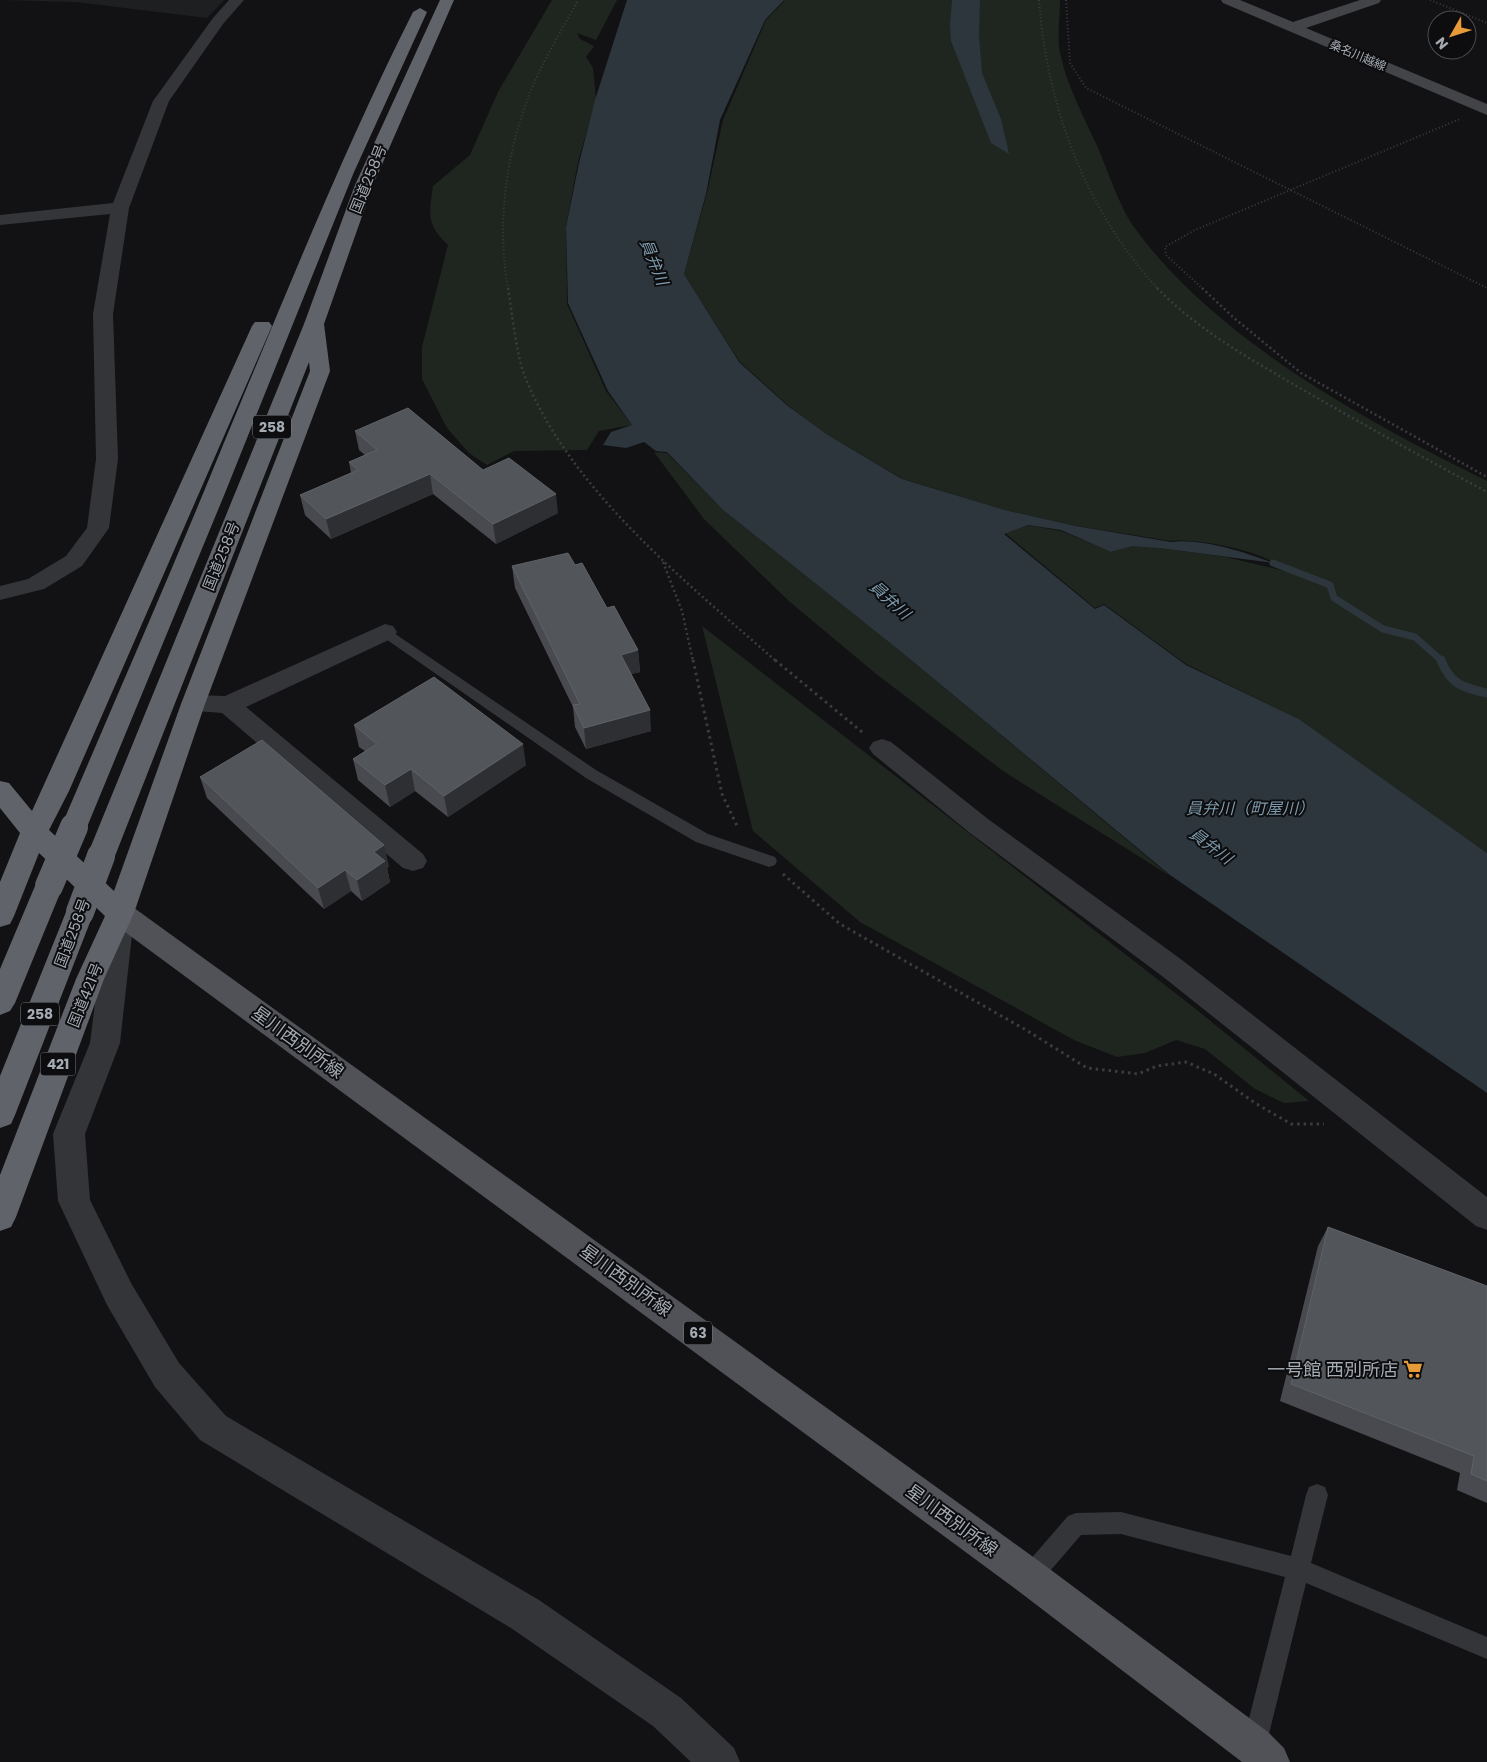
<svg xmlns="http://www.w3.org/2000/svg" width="1487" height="1762" viewBox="0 0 1487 1762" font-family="Poppins,'Noto Sans JP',sans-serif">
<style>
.built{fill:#1e1f21}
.green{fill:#1f261f}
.water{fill:#2c363c}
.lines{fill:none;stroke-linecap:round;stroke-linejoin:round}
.stream-far1{stroke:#2c363c;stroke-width:7}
.stream{stroke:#2c363c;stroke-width:9}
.path-far2{stroke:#3a3c3f;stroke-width:2;stroke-dasharray:1 2.5;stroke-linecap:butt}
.path-far1{stroke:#3a3c3f;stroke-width:2.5;stroke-dasharray:2 3;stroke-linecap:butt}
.path{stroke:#3a3c3f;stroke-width:3;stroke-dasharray:2.5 4;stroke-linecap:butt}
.lane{fill:#343539;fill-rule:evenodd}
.street{fill:#343539;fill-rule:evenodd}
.secondary{fill:#424448;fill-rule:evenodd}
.primary{fill:#505257;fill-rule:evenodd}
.highway{fill:#606369;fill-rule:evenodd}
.highway-bridge{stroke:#606369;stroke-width:28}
.wall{fill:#484a4f}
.shaded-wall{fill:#2e2f33}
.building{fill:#525559;stroke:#5f6267}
.labels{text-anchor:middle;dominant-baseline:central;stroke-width:4;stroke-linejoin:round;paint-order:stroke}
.far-street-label{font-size:12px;fill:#a5abb3;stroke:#0d0d0f}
.shield{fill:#0d0d0f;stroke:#777c82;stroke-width:1}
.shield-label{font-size:14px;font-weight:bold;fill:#a5abb3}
.street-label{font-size:15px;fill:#a5abb3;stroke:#0d0d0f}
.water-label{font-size:16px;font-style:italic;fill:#7d9bad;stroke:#0d0d0f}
.near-street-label{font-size:18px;fill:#a5abb3;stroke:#0d0d0f}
.near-poi-label{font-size:18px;fill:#a5abb3;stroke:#0d0d0f;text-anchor:end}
</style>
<rect width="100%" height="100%" fill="#121214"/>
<path class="built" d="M0 0H224L207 18 76 2Z"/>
<path class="green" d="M552 0H617L596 40 577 33 580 39 594 46 586 57 593 68 596 99 578 162 566 226 567 304 606 391 632 425 599 431 587 450 514 451 487 465 469 453 447 428 422 379V347L448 245C426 225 429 214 433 186L470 155 498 92Z
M785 0H1060C1060 17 1057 37 1060 53 1067 86 1084 117 1098 148 1107 169 1121 210 1134 227 1216 340 1364 420 1487 481V853L1299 719 1186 664 1104 604 1095 608 1005 533 1027 525 1061 531 1112 552 1133 545 1159 548 1226 557 1284 571C1269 551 1196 538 1171 541L1077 526 1005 510 903 479 828 435 790 407 739 361 684 274 707 193 723 120 766 20Z
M654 452 667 453 724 511 905 655 1170 876 1003 771 875 673 790 602 704 519Z
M702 626 1192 1006 1309 1101 1284 1103 1255 1089 1205 1049 1176 1040 1145 1053 1117 1057 1074 1040 860 922 753 831Z"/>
<path class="water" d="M627 0H784L765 20 720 120 706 194 684 274 739 362 788 406 828 435 902 479 1005 510 1076 526 1171 542C1202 538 1244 552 1273 563L1159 548 1132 546 1111 552 1061 530 1028 525 1004 534 1095 609 1104 605 1186 665 1299 719 1487 853V1093L1170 875 905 655 723 510 667 452 656 451 644 442 626 448 603 445 611 432 632 425 608 391 568 303 566 227 579 163 595 100Z
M952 0H980L979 35 982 73 1001 119 1009 154 991 143 951 41 950 24Z"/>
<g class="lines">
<path class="stream-far1" d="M1273 563 1330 585 1334 598 1383 629 1415 637 1442 661"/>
<path class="stream" d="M1441 660C1450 684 1463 688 1487 693"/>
<path class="path-far2" d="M1039 0C1047 107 1085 209 1158 289
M1066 0 1070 63 1086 88 1487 288
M1430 0 1487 23
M508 289C497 225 505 159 528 98 540 65 561 32 578 0
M1203 289 1166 255 1165 247 1195 230 1460 119"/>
<path class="path-far1" d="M508 288C512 312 516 352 524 374 568 488 686 582 776 661
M1157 288C1198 330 1250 359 1300 388 1362 424 1424 458 1487 492
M1202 288 1234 318 1301 373 1487 477
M663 562 682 611 693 661"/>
<path class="path" d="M693 660 722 794 738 828
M775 660 862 732
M783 874 840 924 1026 1030 1087 1068 1138 1074 1157 1066 1186 1062 1214 1074 1255 1103 1291 1124H1324"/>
<path class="lane" d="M385 627 596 770 708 834 775 857 777 861 775 865 769 867 696 842 586 778 380 635 378 632Z
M1317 1484 1325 1487 1328 1495 1311 1563 1487 1637V1659L1306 1583 1266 1746 1262 1754 1254 1758 1246 1754 1242 1746 1285 1577 1121 1534 1081 1535 1038 1585 1030 1588 1022 1585 1019 1577 1022 1569 1068 1516 1076 1513 1121 1512 1291 1556 1306 1495 1309 1487Z"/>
<path class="street" d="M229 0H244L223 24 169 101 129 208 113 314 118 459 109 528 82 566 44 589 0 600V586L28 579 66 556 87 528 96 459 93 314 110 214 0 225V215L113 203 153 101 213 18Z
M385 624 393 626 397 632 393 638 246 707 423 854 427 861 423 868 413 871 403 868 222 713 184 710 181 704 184 698 193 695 225 696Z
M882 739 891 742 988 819 1182 960 1487 1197V1230L1476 1226 1162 976 970 833 873 754 869 748 873 742Z
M120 906 130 909 134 917 120 1043 85 1134 90 1200 131 1283 179 1363 226 1416 539 1600 681 1698 734 1748 740 1762H691L653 1726 511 1628 200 1440 155 1387 107 1305 58 1201 53 1134 90 1043 106 917 110 909Z"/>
<path class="secondary" d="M1221 0H1240L1293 22 1360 0H1381L1379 3 1306 28 1487 104V115L1223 3Z"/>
<path class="primary" d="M120 902 130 905 1043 1564 1268 1732 1284 1748 1290 1762H1242L1017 1590 110 921 106 913 110 905Z"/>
<path class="highway" d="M440 0H454L373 185 324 324 330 371 205 704 134 913 104 979 16 1217 11 1227 0 1231V1175L76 979 105 916 39 853 14 916 10 924 0 927V882L20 833 0 808V781L9 783 32 811 252 326 255 322H269L272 326 69 791 49 830 114 891 181 704 310 371 309 362 115 856 111 863 101 866 91 863 87 856 304 324 355 185Z
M420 8 427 12 354 172 225 493 87 827 83 834 74 837 65 834 61 827C115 700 171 573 223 445 284 299 342 153 413 12Z
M49 876 59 879 63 886 15 1003 10 1011 0 1015V969L35 886 39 879Z
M80 901 90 904 94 912 15 1115 11 1124 0 1128V1076L66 912 70 904Z"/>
<path class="highway-bridge" d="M49 886 74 827
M80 912 101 856"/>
</g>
<path class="wall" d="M355 431 483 470 558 513 496 544 433 494 331 539 305 515 300 495 351 473 349 462 365 455 359 450Z
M575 565 638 650 640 672 631 674 651 731 586 749 575 727 573 707 515 588 512 566Z
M354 725 526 765 448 817 415 791 390 807 358 780 353 759 365 751 359 747Z
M200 777 389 866 387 868 390 882 362 901 351 891 324 909 207 798Z
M1328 1227 1487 1286V1503L1457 1490 1460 1473 1280 1401 1318 1246Z"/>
<path class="shaded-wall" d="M430 474 433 494 331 539 326 519Z
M556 494 558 513 496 544 493 524Z
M638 650 640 672 623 676 621 655Z
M650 710 651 731 586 749 584 728Z
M523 744 526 765 448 817 444 796Z
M411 769 415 791 390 807 385 785Z
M384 845 389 866 387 868 390 882 362 901 357 880 374 852Z
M345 870 351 891 324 909 318 888Z"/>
<path class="building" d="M408 408 483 470 509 458 556 494 493 524 430 474 326 519 300 495 358 470 349 462 377 450 355 431Z
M568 553 575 565 582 563 607 608 614 606 638 650 621 655 650 710 584 728 573 705 580 704 512 566Z
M434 677 523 744 444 796 411 769 385 785 353 759 377 744 354 725Z
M262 740 384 845 374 852 385 861 357 880 345 870 318 888 200 777Z
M1328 1227 1487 1286V1481L1471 1474 1474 1456 1291 1384Z"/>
<defs>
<g id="supermarket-bare" transform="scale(1.5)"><path d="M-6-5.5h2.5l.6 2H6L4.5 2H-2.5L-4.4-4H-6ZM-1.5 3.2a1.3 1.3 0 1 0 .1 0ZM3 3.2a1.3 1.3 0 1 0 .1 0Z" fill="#e69a38" stroke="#0d0d0f" stroke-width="2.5" paint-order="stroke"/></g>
</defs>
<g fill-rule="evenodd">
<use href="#supermarket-bare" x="1413" y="1369"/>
</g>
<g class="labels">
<g class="far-street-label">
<text transform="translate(1358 55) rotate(23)">桑名川越線</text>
</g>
<g class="shield">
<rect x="253" y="415.5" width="38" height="23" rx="4"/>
<rect x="21" y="1002.5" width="38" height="23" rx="4"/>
<rect x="40.5" y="1052.5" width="35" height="23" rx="4"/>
<rect x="684" y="1321.5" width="28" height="23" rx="4"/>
</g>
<g class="shield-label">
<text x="272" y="427">258</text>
<text x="40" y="1014">258</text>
<text x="58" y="1064">421</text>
<text x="698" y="1333">63</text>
</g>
<g class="street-label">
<text transform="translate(368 179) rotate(-68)">国道258号</text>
<text transform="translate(221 556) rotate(-68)">国道258号</text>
<text transform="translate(72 933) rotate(-69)">国道258号</text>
<text transform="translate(85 995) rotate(-68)">国道421号</text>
</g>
<g class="water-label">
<text transform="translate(654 262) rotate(68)">員弁川</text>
<text transform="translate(890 600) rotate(42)">員弁川</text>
<text x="1250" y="808">員弁川（町屋川）</text>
<text transform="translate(1211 846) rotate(37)">員弁川</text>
</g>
<g class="near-street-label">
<text transform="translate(298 1042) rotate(36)">星川西別所線</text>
<text transform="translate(626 1280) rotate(36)">星川西別所線</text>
<text transform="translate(952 1520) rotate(36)">星川西別所線</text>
</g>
<g class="near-poi-label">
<text x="1398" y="1369">一号館 西別所店</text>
</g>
</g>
<g transform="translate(1452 35) rotate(231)"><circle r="24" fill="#0d0d0f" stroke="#4a4c51"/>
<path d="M0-4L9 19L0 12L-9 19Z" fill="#e69a38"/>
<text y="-8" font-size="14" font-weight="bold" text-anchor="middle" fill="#a5abb3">N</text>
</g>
</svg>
